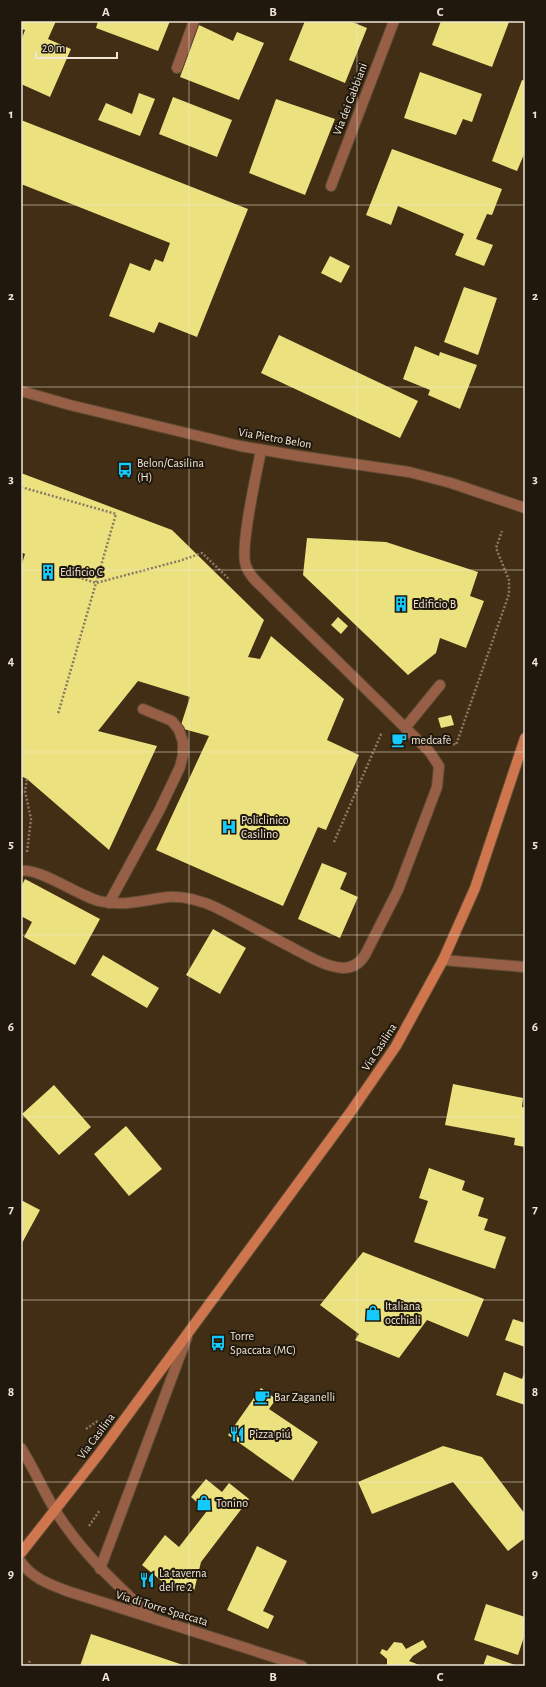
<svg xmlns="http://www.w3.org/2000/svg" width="546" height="1687" viewBox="0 0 546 1687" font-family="'Alegreya Sans',sans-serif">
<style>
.building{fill:#ebe27f}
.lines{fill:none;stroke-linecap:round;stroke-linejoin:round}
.service-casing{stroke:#5d4b33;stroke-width:12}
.minor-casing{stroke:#5d4b33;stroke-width:12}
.tertiary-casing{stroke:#5d4b33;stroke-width:12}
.secondary-casing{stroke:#5d4b33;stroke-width:12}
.path{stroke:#8a7a64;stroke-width:2.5;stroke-dasharray:2 2;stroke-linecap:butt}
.service{stroke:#975f46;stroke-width:10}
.minor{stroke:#975f46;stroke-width:10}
.tertiary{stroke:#975f46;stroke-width:10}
.secondary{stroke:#cf764e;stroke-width:10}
.grid{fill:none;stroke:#f1e6d6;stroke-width:1;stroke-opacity:0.55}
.labels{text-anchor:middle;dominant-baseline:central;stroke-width:4;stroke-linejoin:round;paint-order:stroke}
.street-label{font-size:12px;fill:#f1e6d6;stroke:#21180d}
.poi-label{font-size:12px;fill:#f1e6d6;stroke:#21180d;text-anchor:start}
.neatline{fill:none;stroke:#f1e6d6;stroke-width:1.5}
.grid-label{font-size:13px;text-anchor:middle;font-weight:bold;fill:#f1e6d6}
</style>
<rect width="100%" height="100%" fill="#412e14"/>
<path class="building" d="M21 21H56L48 39 71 49 50 97 21 84V41L25 30 21 29Z
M98 21H170L158 51 96 28Z
M305 21H350L367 28 345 83 289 60Z
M441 21 509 22 492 67 432 45Z
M199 25 233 41 237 32 264 43 239 100 180 77Z
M420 72 482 94 472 122 463 119 456 135 404 118Z
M522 80 525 81V152L517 171 492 161Z
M139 93 155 99 140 136 98 120 106 103 132 114Z
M173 97 232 120 217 157 159 134Z
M276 99 335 119 305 195 249 173Z
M21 120 248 209 197 337 159 322 154 333 109 316 130 263 150 271 155 259 163 262 170 243 21 184Z
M392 149 502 189 492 215 487 214 476 239 493 245 484 266 455 255 464 234 398 206 391 225 366 215Z
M330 256 350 266 341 283 321 273Z
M464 287 497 298 478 355 444 342Z
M279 335 418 401 400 438 261 373Z
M415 346 439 356 440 352 477 365 460 409 428 395 430 390 403 379Z
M21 473 172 530 264 620 248 657 260 659 271 636 344 699 327 740 359 755 326 830 318 827 283 906 156 850 209 736 180 728 190 697 138 681 98 731 157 746 109 850 27 779 21 776V567L25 554 21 552Z
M307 538 386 542 478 572 470 596 484 601 466 648 440 638 436 653 408 675 303 575Z
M338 617 348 626 341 634 331 625Z
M451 715 454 725 441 728 438 718Z
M322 863 347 873 340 889 358 897 340 938 298 919Z
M25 879 100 919 75 965 24 937 32 922 21 916V887Z
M213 929 246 948 220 994 186 975Z
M103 955 159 988 147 1008 91 975Z
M453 1084 523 1098 522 1107 525 1108V1147L514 1145 515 1138 445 1125Z
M54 1085 91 1127 59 1155 22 1114Z
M126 1126 162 1169 129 1196 94 1154Z
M429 1168 465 1181 462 1190 484 1198 478 1216 488 1219 484 1230 506 1237 495 1269 414 1242 428 1201 419 1198Z
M21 1200 40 1210 21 1245Z
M363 1252 484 1299 468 1337 427 1320 399 1358 355 1340 359 1334 320 1305Z
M513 1319 525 1323V1347L505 1340Z
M525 1371V1405L496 1395 504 1372 522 1379Z
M261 1388 276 1399 269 1409 318 1442 293 1481 228 1435Z
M443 1446 482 1457 525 1514V1538L508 1551 453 1482 372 1514 358 1482Z
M206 1479 222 1492 229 1483 249 1499 201 1562 194 1591 169 1587 142 1565 165 1535 179 1547 207 1511 191 1497Z
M257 1546 287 1561 263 1611 274 1616 268 1629 227 1610Z
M486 1604 525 1617V1634L518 1655 474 1640Z
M91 1634 186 1666H80Z
M423 1640 427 1647 413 1656 409 1661 422 1666H387V1659L380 1653 382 1649 387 1651 394 1642 402 1643 406 1649Z
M487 1655 515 1665V1666H483Z"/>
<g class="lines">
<g class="service-casing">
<path id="service" d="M405 728 440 685
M21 871C38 867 79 896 99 901 123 907 144 900 168 897 184 896 203 901 217 908 241 920 264 933 287 945 303 953 324 967 343 968 352 968 360 963 365 955L398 890 437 787 439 766 429 751 270 595C262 586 250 578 246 566 239 549 257 472 261 450
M109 903 159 811 180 767 183 755V742L179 730 172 721 143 709
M443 960 525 967"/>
</g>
<g class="minor-casing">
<path id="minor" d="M177 68 194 21
M331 186 394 21
M21 391 70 405 240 446 299 456 409 472 451 483 525 508"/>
</g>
<g class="tertiary-casing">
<path id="tertiary" d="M21 1448C37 1473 47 1501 65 1525 89 1560 121 1588 151 1617
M21 1562C32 1578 49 1584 67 1591L302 1666
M100 1569 187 1337"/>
</g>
<g class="secondary-casing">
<path id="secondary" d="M21 1553 99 1454 188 1333 352 1110 396 1046 443 960 475 888 525 738"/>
</g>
<path class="path" d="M21 487 116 514 58 714
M74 576 96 583 179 561 202 553 230 580
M446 741 456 745 509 594V580L496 548 502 531
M27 779 25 791 31 819 27 852
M21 792 25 791
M334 842 382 732
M86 1429 99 1420
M89 1526 100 1510
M27 1666 30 1661"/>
<use href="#service" class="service"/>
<use href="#minor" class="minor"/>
<use href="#tertiary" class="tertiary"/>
<use href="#secondary" class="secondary"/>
</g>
<path class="grid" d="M189 21V1666M357 21V1666M21 205H525M21 387H525M21 570H525M21 752H525M21 935H525M21 1117H525M21 1300H525M21 1482H525"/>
<defs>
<g id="bus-bare" transform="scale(1.2)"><path d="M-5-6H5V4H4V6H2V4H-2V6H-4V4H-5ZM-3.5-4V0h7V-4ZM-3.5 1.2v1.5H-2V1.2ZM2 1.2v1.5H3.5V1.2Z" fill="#12cafb" stroke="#21180d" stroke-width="2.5" paint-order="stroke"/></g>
<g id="building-bare" transform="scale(1.2)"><path d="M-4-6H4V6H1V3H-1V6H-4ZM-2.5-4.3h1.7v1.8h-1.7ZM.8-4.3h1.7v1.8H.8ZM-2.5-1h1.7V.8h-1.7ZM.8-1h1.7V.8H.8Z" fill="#12cafb" stroke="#21180d" stroke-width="2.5" paint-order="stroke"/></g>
<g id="cafe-bare" transform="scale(1.2)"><path d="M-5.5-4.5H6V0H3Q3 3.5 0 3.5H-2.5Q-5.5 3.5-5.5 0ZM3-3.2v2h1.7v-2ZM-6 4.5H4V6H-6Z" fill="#12cafb" stroke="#21180d" stroke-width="2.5" paint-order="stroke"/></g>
<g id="hospital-bare" transform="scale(1.2)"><path d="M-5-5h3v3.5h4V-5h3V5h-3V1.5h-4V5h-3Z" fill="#12cafb" stroke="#21180d" stroke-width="2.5" paint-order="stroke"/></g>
<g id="shop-bare" transform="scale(1.2)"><path d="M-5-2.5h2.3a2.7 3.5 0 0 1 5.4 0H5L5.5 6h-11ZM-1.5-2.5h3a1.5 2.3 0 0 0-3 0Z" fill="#12cafb" stroke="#21180d" stroke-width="2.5" paint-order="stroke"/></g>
<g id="restaurant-bare" transform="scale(1.2)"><path d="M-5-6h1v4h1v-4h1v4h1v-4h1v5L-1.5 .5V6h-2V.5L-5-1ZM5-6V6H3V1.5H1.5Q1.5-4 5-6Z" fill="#12cafb" stroke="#21180d" stroke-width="2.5" paint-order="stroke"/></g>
</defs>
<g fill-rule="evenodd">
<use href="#bus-bare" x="125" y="470"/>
<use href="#building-bare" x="48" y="572"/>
<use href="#building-bare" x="401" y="604"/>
<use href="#cafe-bare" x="399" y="740"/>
<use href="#hospital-bare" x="229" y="827"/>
<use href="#shop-bare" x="373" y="1313"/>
<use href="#bus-bare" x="218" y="1343"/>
<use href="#cafe-bare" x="262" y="1397"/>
<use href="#restaurant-bare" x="237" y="1434"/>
<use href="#shop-bare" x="204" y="1503"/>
<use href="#restaurant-bare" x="147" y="1580"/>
</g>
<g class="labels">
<g class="street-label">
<text transform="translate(350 99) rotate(-69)">Via dei Gabbiani</text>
<text transform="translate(275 438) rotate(10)">Via Pietro Belon</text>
<text transform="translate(379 1047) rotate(-57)">Via Casilina</text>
<text transform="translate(96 1436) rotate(-53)">Via Casilina</text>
<text transform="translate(162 1608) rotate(17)">Via di Torre Spaccata</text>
</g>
<g class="poi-label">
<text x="137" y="463">Belon/Casilina<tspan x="137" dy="14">(H)</tspan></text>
<text x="60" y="572">Edificio C</text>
<text x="413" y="604">Edificio B</text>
<text x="411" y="740">medcafè</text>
<text x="241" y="820">Policlinico<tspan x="241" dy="14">Casilino</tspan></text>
<text x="385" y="1306">Italiana<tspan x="385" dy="14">occhiali</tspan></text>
<text x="230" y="1336">Torre<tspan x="230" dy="14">Spaccata (MC)</tspan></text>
<text x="274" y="1397">Bar Zaganelli</text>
<text x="249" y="1434">Pizza piú</text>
<text x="216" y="1503">Tonino</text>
<text x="159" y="1573">La taverna<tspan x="159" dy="14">del re 2</tspan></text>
</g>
</g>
<rect width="546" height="1687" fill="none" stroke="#21180d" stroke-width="44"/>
<path d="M36 52v6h81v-6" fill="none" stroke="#f1e6d6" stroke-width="2"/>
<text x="42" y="52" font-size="12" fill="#f1e6d6" stroke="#21180d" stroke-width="3" paint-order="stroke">20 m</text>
<rect x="22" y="22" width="502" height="1643" class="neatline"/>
<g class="grid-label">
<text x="106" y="16">A</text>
<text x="273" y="16">B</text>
<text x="440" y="16">C</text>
<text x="11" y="118">1</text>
<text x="535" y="118">1</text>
<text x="11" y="300">2</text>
<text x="535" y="300">2</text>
<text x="11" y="483">3</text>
<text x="535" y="483">3</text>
<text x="11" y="665">4</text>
<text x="535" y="665">4</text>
<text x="11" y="848">5</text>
<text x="535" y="848">5</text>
<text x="11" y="1031">6</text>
<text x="535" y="1031">6</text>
<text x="11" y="1213">7</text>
<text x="535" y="1213">7</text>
<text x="11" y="1396">8</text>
<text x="535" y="1396">8</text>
<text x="11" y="1578">9</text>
<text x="535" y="1578">9</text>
<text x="106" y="1681">A</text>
<text x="273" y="1681">B</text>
<text x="440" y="1681">C</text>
</g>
</svg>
